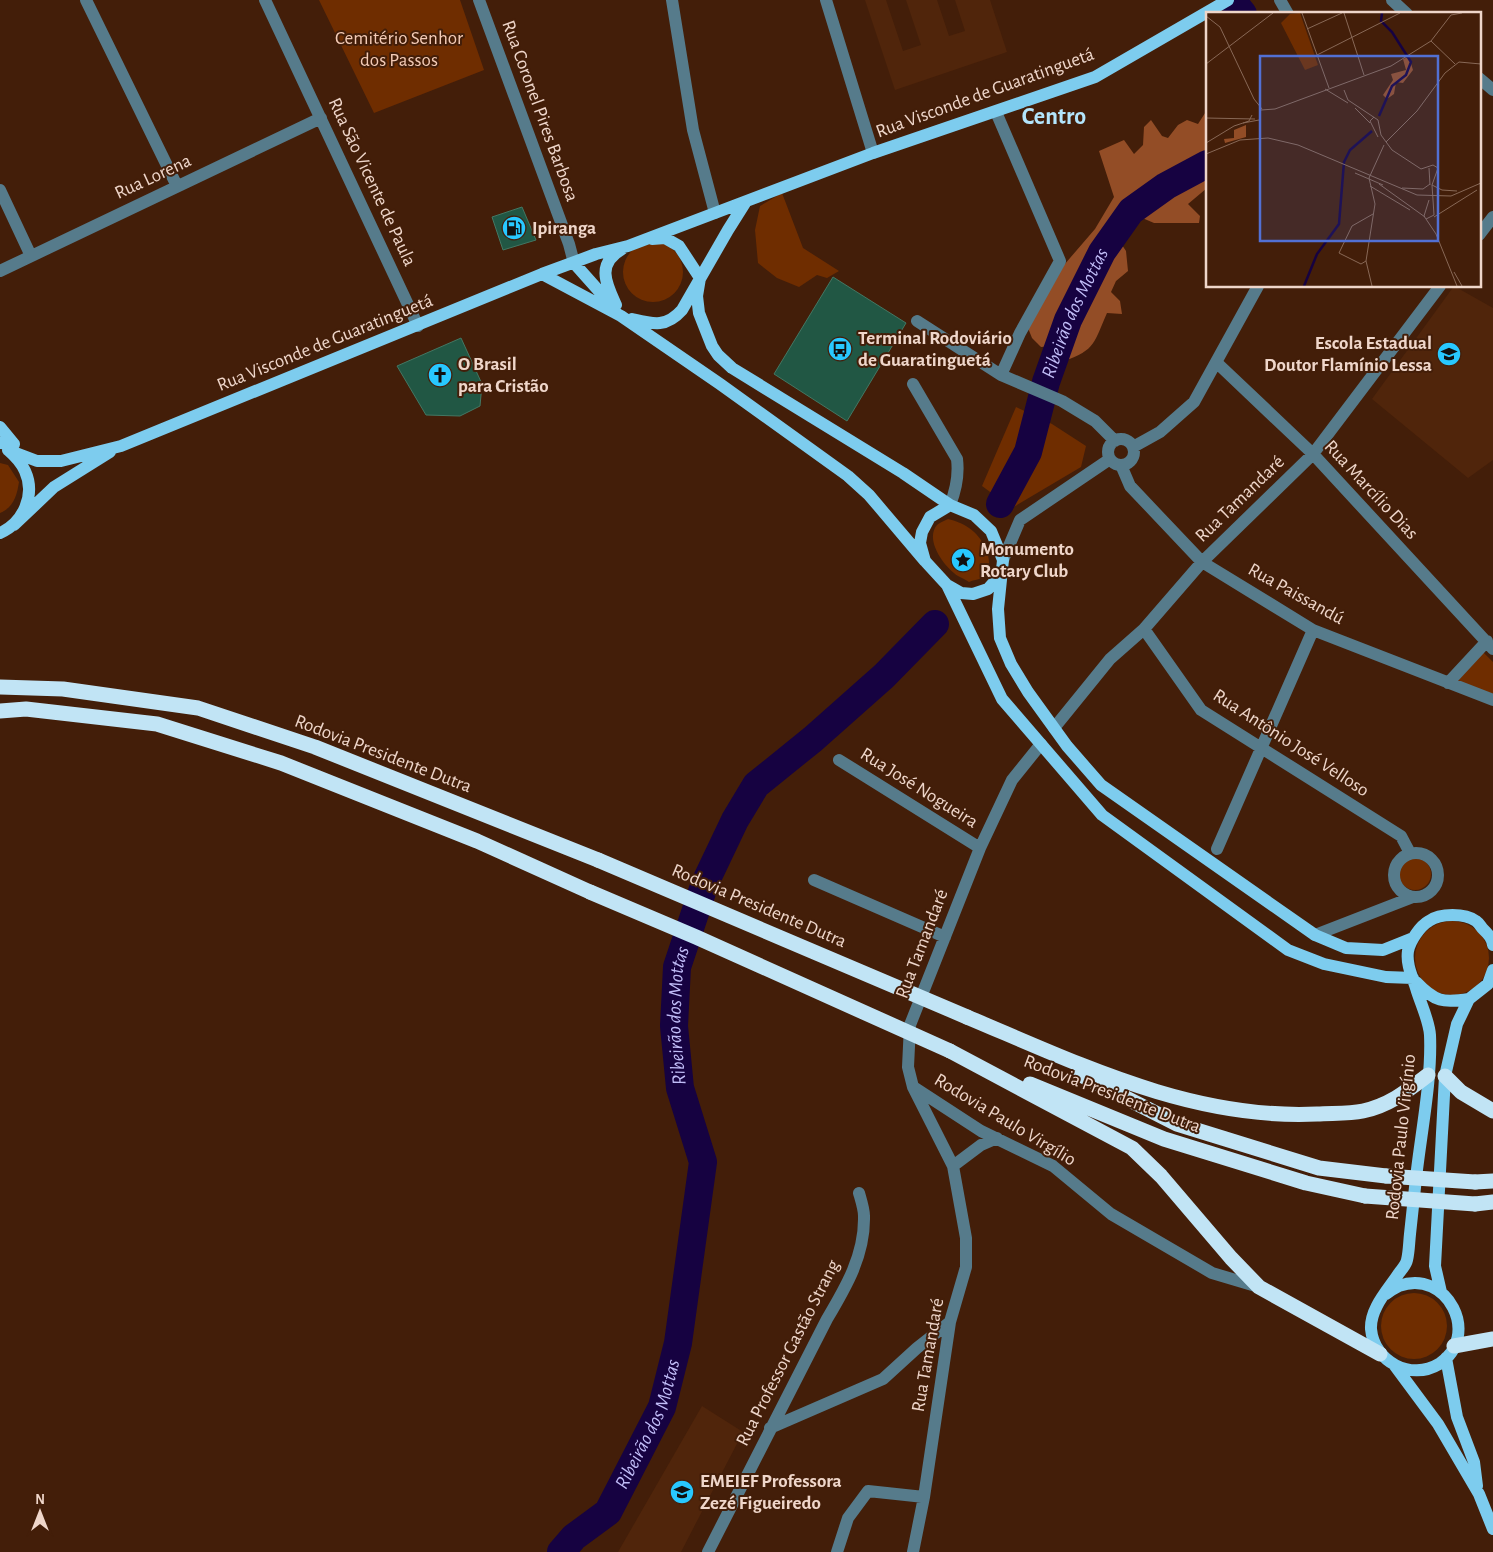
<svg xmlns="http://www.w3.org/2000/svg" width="1493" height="1552" viewBox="0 0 1493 1552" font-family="'Alegreya Sans',sans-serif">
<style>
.built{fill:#50250b}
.green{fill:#6f2d00}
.forest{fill:#934d26}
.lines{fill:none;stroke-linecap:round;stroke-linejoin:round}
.river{stroke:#160241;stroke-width:28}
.building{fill:#215744;stroke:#437763}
.minor{stroke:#567b8b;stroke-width:12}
.major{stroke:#7dccee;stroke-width:12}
.highway{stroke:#c1e4f5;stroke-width:15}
.highway-bridge{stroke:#c1e4f5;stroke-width:15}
.labels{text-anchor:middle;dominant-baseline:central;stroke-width:4;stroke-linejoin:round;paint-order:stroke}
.park-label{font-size:19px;fill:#f4cbb6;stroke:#431e09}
.street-label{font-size:19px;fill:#efd6ca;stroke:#431e09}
.poi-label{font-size:19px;font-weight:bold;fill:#efd6ca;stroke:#431e09;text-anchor:start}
.water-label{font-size:20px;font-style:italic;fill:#c1bdf8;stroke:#431e09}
.district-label{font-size:24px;font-weight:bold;fill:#b3e5fc;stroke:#431e09}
.inset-river{fill:none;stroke:#160241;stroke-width:2.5}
.inset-road{fill:none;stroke:#886856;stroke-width:1}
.view{fill:#5270d4;fill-opacity:0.15;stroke:#5270d4;stroke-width:2.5}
.inset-edge{fill:none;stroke:#efd6ca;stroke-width:2.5}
</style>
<rect width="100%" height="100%" fill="#431e09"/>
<path class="built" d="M865 0H886L903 51 921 45 906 0H937L949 36 965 31 955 0H990L1007 52 895 90Z
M1454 286 1493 308V460L1468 478 1372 399Z
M702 1406 743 1432 681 1552H618Z"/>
<path class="green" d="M319 0H460L484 70 374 113Z
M782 193 803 248 839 271 827 278 817 275 799 287 777 278 758 263 755 230 760 206Z
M623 272a30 30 0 1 1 60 0a30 30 0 1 1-60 0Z
M1016 407 1052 424 1086 446 1081 467 1012 508 982 486Z
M0 463 8 465 19 482C17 495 14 507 0 513Z
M948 519C956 521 962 523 969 528 983 537 999 565 981 578 978 580 973 580 969 582 966 580 962 578 958 576 945 568 924 540 937 525 939 523 944 521 948 519Z
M1481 650 1493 662V697L1454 680Z
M1399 874a16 16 0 1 1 32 0a16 16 0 1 1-32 0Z
M1415 958a37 37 0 1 1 74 0a37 37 0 1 1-74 0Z
M1381 1326a33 33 0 1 1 66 0a33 33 0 1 1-66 0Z"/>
<path class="forest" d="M1207 110V188L1188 204 1200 216 1199 223H1154L1140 217 1120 242 1126 251 1128 271 1116 281 1111 292 1120 301 1122 314 1107 313C1094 342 1096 350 1064 361L1053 346 1041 347 1032 338 1028 328 1064 265 1095 229 1114 197 1099 151 1124 140 1134 154 1143 145 1144 127 1151 120 1162 136 1168 138 1178 125 1187 120 1198 124Z"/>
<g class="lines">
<g class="river">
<path d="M1232 0 1243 14"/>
<path id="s1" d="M1000 504 1028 452 1046 382 1068 320 1102 252 1131 211 1166 186 1207 164"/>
<path id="s2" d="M561 1552 574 1537 608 1512 662 1407 678 1343 703 1162 680 1088 674 1026 677 967 705 883 735 820 756 785 813 739 884 676 935 624"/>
</g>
</g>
<path class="building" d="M522 207 536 240 503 250 492 217Z
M833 277 906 323 847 421 774 374Z
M461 338 482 384 480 406 460 416 426 415 397 366Z"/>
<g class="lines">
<path class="minor" d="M86 0 177 186
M265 0 418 326
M479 0 569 244 574 263
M672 0 693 130 715 213
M826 0 873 153
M1280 0 1288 14
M1392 0 1407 14
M1479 78 1493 90
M996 112 1060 261 1020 333 1001 375
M0 190 31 256
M1479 235 1493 217
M0 271 321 118
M917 321 1001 375 1062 401 1095 421 1115 441
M1216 362 1313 454 1493 649
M913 384 957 459C959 475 956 490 950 505
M1108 452a13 13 0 1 1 26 0a13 13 0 1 1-26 0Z
M1133 447 1160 432 1194 402 1258 286
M1121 465 1130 486 1202 562 1313 630 1493 700
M1003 560 1020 520 1110 459
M1144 629 1201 710 1401 836 1410 853
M1448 683 1487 641
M1054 728 1110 659 1144 629 1202 562 1313 454 1440 286
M839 760 980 848
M1217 849 1313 630
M1394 875a22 22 0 1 1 44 0a22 22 0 1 1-44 0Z
M814 880 945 937
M1315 935 1413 897
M915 1088 981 1131 1053 1166 1111 1214 1212 1273 1259 1287
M953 1166 981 1145 997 1138
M770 1428 883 1379 917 1348 950 1322
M708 1552 827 1319C846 1287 865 1255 864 1216 864 1209 861 1200 859 1193
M837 1552 848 1518 868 1491 924 1497
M913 1552 924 1497 950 1322 966 1267V1238L953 1166 913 1087 908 1067 910 1025 980 848 1012 780 1041 744"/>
<path class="major" d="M652 239 665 238 679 246 700 278
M574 263 615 309
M542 274 621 316 720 384 848 476 869 495 925 561
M700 278 697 296 699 313 712 346 718 355 732 368 903 473 950 505 974 515 991 531 1003 560 998 609 1000 638 1011 664 1028 692 1067 746 1101 785 1315 935 1346 948 1383 950 1413 938
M616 305C606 283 596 264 622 249
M632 319C653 324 666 328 682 310L728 230 745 203
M0 427 14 444
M0 443 14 444 8 450C15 456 21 462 25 471 36 495 23 523 0 533
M8 450 37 461H61L121 446 542 274 596 254 628 246 873 153 1095 77 1228 0
M950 505 930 517 922 532 920 543 925 561 947 585 961 593 973 594 988 589 1002 573
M14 525 54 487 110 452
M947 585 1002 699 1102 815 1288 950 1324 964 1386 977 1413 978
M1416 982C1435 1002 1443 1003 1469 999
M1441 1292 1435 1266 1445 1076 1457 1024 1469 999 1488 984 1493 970
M1386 1294C1390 1291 1395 1288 1399 1286 1447 1268 1482 1336 1439 1364 1411 1381 1374 1362 1371 1329 1370 1308 1388 1290 1399 1273 1402 1269 1406 1265 1407 1260 1409 1252 1409 1243 1410 1234 1412 1215 1414 1197 1416 1178 1421 1133 1432 1079 1430 1035 1429 1020 1420 1002 1416 988 1412 976 1406 964 1408 951 1410 941 1420 926 1429 921 1440 913 1465 913 1476 921 1479 923 1481 927 1483 929 1489 935 1492 938 1493 945
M1446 1358 1457 1417 1474 1462 1477 1486
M1395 1366 1438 1424 1479 1494 1493 1529"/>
<path class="highway" d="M0 687 63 689 198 708 315 747 598 860
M0 711 26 709 157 724 281 763 477 841 590 892
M967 1017C1079 1064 1192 1120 1317 1114 1332 1113 1349 1114 1363 1111 1390 1105 1407 1091 1428 1075
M950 1051 1132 1148 1161 1176 1231 1258 1259 1287 1380 1354
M1081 1075 1177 1124 1319 1168 1386 1176
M1445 1076 1461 1092 1493 1111
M1030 1084 1164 1139 1306 1183 1365 1196
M1475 1182 1493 1181
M1475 1204 1493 1202
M1454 1346 1493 1339"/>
<path class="highway-bridge" d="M598 860 967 1017
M590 892 696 937 950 1051
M1386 1176 1475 1182
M1365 1196 1475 1204"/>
</g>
<defs>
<g id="fuel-disc" transform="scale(1.25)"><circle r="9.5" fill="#28c8ff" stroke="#431e09"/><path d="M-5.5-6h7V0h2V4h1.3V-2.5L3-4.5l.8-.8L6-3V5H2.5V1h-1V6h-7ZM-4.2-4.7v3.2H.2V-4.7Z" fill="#111"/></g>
<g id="bus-disc" transform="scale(1.25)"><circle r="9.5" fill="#28c8ff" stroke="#431e09"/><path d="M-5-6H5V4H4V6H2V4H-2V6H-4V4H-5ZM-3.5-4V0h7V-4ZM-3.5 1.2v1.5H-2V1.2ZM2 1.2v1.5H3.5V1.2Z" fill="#111"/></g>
<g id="school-disc" transform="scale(1.25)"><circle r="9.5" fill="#28c8ff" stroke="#431e09"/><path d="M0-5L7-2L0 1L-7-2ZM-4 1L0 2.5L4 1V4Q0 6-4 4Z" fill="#111"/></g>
<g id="church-disc" transform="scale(1.25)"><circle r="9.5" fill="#28c8ff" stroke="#431e09"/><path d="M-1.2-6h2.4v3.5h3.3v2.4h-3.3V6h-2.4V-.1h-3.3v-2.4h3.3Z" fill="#111"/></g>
<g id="sight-disc" transform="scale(1.25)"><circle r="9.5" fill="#28c8ff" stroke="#431e09"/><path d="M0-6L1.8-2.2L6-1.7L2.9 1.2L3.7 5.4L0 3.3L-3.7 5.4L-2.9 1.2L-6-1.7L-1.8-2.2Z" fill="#111"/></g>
</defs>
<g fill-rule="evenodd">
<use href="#fuel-disc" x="514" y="228"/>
<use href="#bus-disc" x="840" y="349"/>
<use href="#school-disc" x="1449" y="354"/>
<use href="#church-disc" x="440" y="375"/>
<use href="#sight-disc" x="963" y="560"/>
<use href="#school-disc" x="682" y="1492"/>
</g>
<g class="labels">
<g class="park-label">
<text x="399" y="38">Cemitério Senhor<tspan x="399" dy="22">dos Passos</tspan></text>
</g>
<g class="street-label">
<text transform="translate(985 93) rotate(-20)">Rua Visconde de Guaratinguetá</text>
<text transform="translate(540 111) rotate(70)">Rua Coronel Pires Barbosa</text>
<text transform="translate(153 177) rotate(-25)">Rua Lorena</text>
<text transform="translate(372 182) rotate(65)">Rua São Vicente de Paula</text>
<text transform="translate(325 343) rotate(-22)">Rua Visconde de Guaratinguetá</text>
<text transform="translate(1371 490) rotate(47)">Rua Marcílio Dias</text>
<text transform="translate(1240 499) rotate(-44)">Rua Tamandaré</text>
<text transform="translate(1296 594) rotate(29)">Rua Paissandú</text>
<text transform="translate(1291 743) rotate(33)">Rua Antônio José Velloso</text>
<text transform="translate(383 754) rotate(21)">Rodovia Presidente Dutra</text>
<text transform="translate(919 788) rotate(32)">Rua José Nogueira</text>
<text transform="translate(759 906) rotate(23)">Rodovia Presidente Dutra</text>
<text transform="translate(922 944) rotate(-69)">Rua Tamandaré</text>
<text transform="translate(1112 1094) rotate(21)">Rodovia Presidente Dutra</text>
<text transform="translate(1005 1120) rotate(31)">Rodovia Paulo Virgílio</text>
<text transform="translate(1401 1137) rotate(-84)">Rodovia Paulo Virgínio</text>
<text transform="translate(788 1353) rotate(-63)">Rua Professor Gastão Strang</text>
<text transform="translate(928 1355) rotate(-80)">Rua Tamandaré</text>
</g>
<g class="poi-label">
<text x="532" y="228">Ipiranga</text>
<text x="858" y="338">Terminal Rodoviário<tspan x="858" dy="22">de Guaratinguetá</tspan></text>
<text x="1432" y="343" text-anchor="end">Escola Estadual<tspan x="1432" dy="22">Doutor Flamínio Lessa</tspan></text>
<text x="458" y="364">O Brasil<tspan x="458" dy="22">para Cristão</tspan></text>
<text x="980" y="549">Monumento<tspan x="980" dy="22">Rotary Club</tspan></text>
<text x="700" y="1481">EMEIEF Professora<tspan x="700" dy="22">Zezé Figueiredo</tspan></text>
</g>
<g class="water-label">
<text stroke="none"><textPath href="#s1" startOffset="206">Ribeirão dos Mottas</textPath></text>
<text stroke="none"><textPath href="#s2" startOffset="579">Ribeirão dos Mottas</textPath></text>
<text stroke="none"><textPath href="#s2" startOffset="159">Ribeirão dos Mottas</textPath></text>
</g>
<g class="district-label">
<text x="1054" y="117">Centro</text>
</g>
</g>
<g transform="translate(1206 12)">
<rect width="275" height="275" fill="#431e09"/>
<path d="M94 1 112 53 99 58 75 11 84 2Z" fill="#6f2d00"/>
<path d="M203 45 207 58 197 71 190 70 188 82 181 87 177 83 187 68 185 62 200 58 197 47ZM40 113V125L19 131 18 127 28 126V118Z" fill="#934d26"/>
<path class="inset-river" d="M173 104 186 74 200 63 205 50 186 20 175 9 176 1M98 274 111 242 133 212 138 150 144 138 166 119"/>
<path class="inset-road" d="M96 1 123 76M138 1 158 63M0 4 14 15 48 87 56 97M101 17 136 1M225 29 249 52M111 43 194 1M253 50 275 52M0 52 67 1M119 77 142 91M138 78 142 88 172 108 175 123 186 138 215 157 227 153 232 156 226 173 228 203 220 207M149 96 164 111M55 98 69 97 185 54 225 29 245 3 256 1M168 105 164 109 172 125M0 106 49 107M37 111 53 108M180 130 211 99 239 61 253 50M0 131 28 114 43 109 46 103M0 142 34 128 62 126 92 133 211 183 245 184 275 171M223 156 224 173M149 161 177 173M173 172 219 205M226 173 236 178 251 179M164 174 204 198M196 176 217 177 224 172M223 188 218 204 230 222 251 274M228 205 271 178M160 249 155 252 133 241 146 214 167 202M248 260 256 274M166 274 160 249 169 192 163 166 178 133"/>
<path class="view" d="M54 44H232V229H54Z"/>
<rect width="275" height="275" class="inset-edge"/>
</g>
<g transform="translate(40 1512)" stroke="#431e09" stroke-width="4" paint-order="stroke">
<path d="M0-4L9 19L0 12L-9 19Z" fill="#efd6ca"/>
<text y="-8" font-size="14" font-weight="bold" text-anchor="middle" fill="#efd6ca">N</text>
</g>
</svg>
